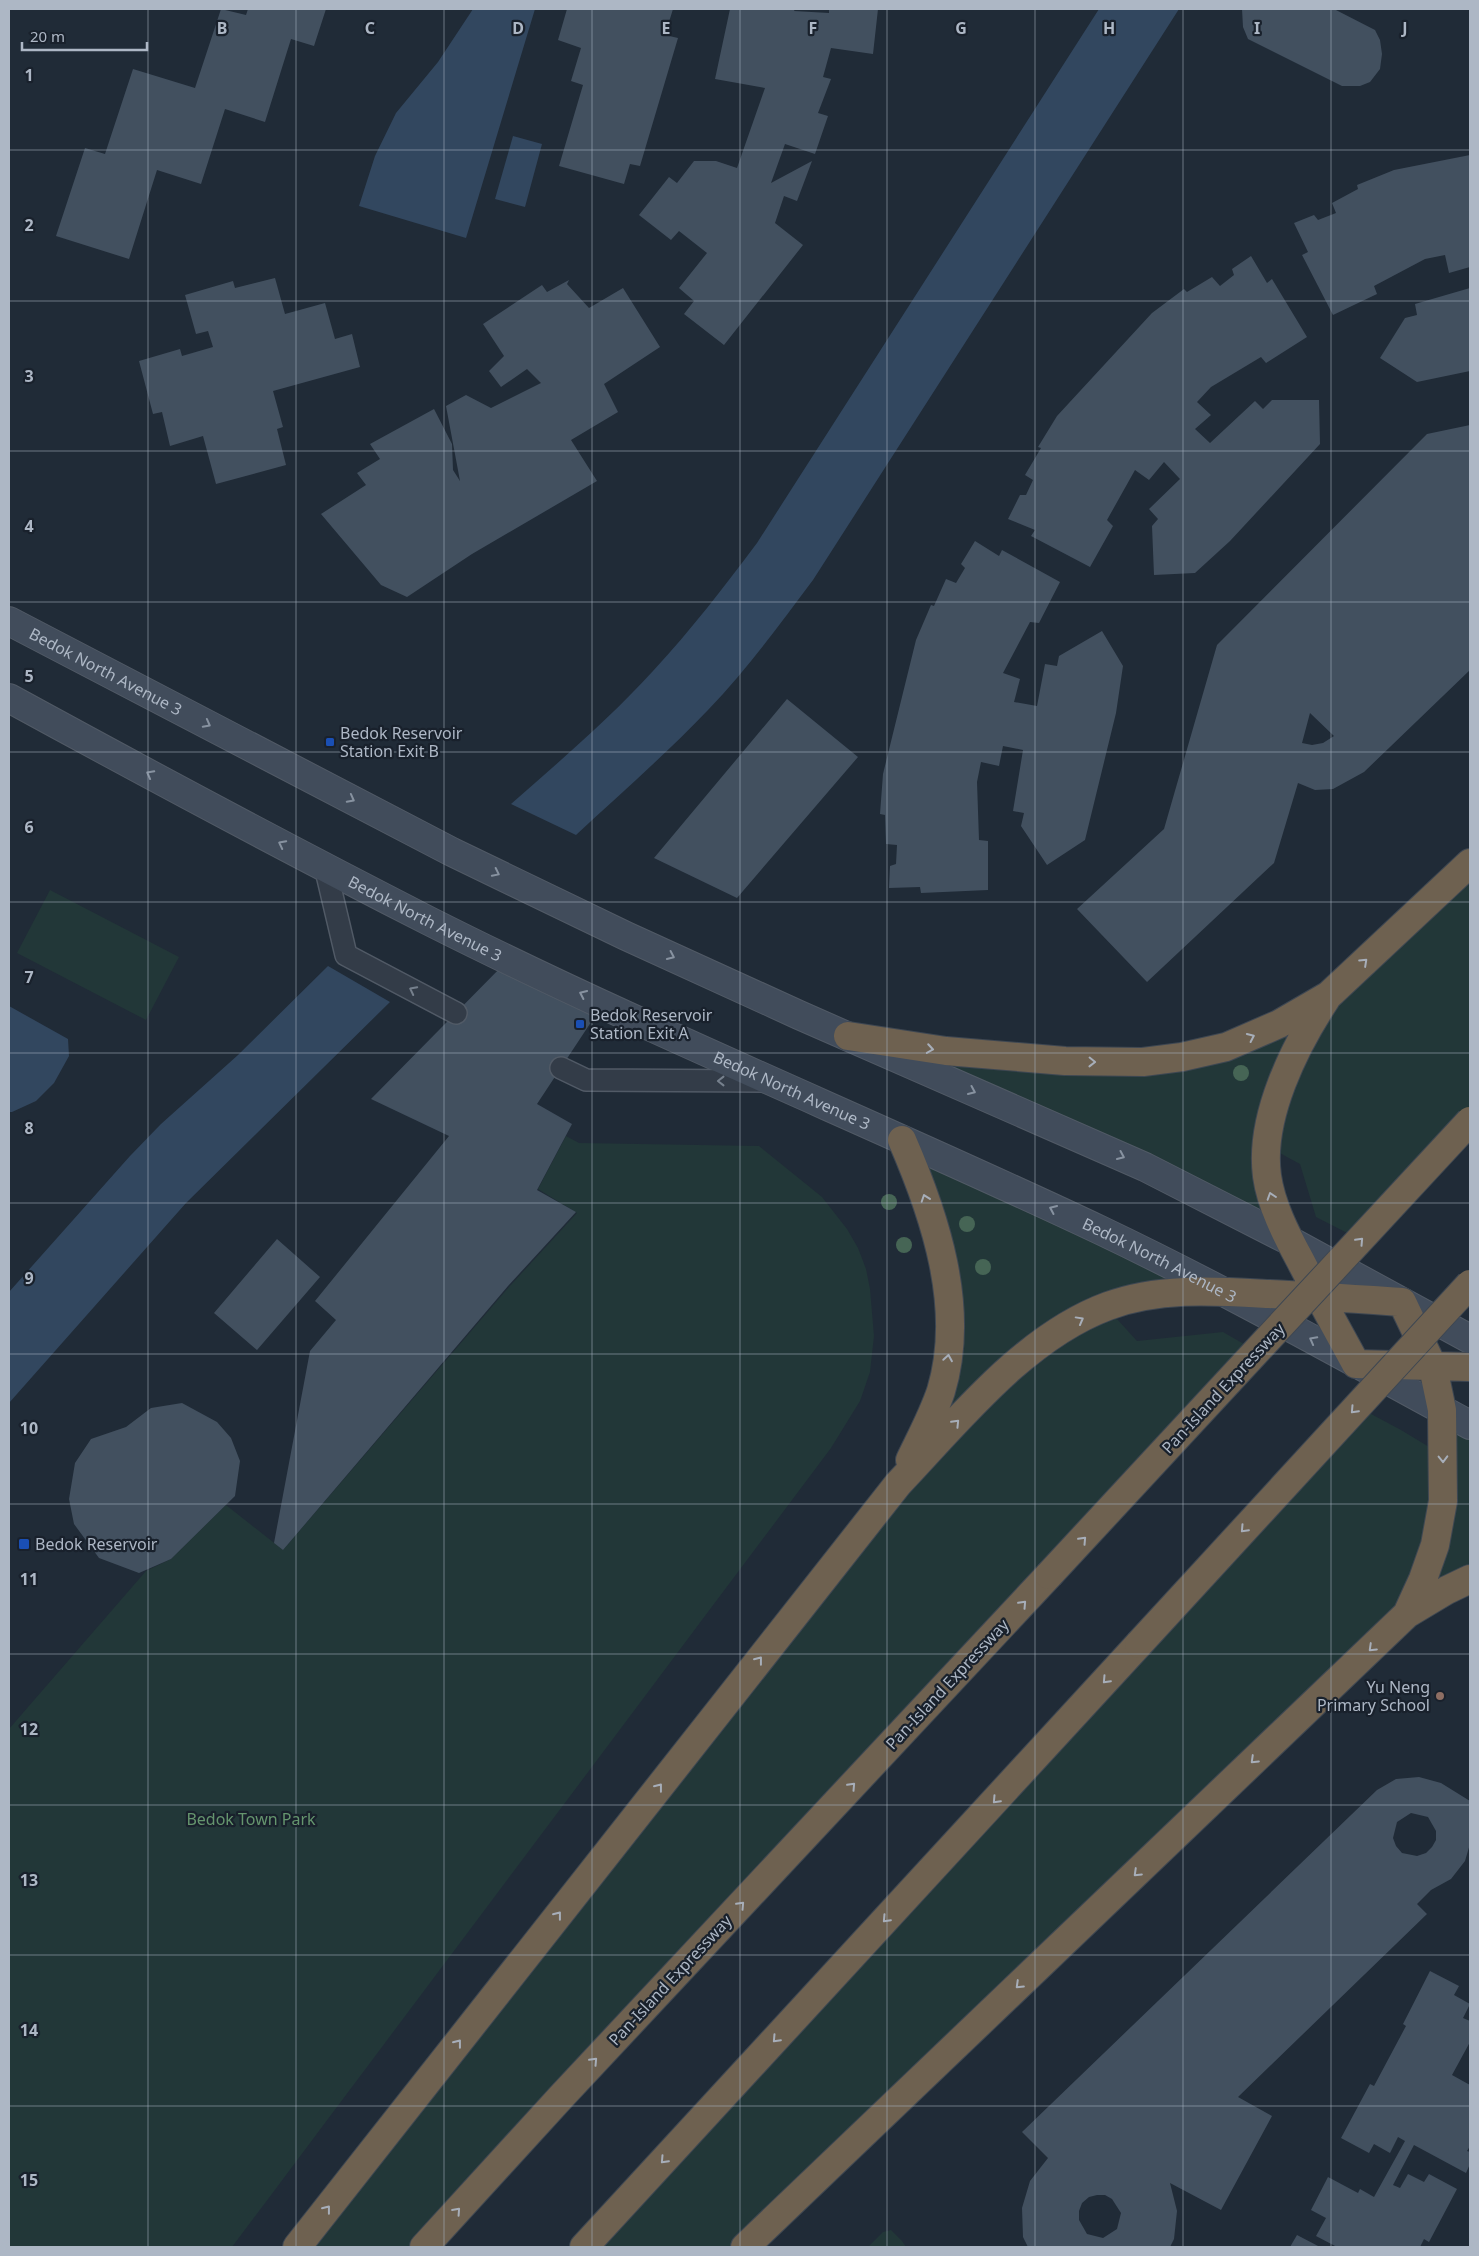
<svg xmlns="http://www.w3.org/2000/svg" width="1479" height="2256" viewBox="0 0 1479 2256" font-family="'Noto Sans',sans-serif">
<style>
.green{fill:#223738}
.water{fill:#32475f}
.building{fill:#42505f;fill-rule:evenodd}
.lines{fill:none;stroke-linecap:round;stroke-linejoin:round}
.lane-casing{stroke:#515a66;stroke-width:24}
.secondary-casing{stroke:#515a66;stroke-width:30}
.highway-casing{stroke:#3e4752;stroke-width:30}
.lane{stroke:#333c48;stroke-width:21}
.secondary{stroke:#414c5b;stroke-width:28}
.highway{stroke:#6e6150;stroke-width:28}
.highway-bridge-casing{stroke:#3e4752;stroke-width:30;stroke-linecap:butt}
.highway-bridge{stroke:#6e6150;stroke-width:28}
.tree{fill:#466555}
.oneway{stroke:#8792a0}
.oneway2{stroke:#a7aeb9}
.oneway3{stroke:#76808d}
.grid{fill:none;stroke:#adb7c5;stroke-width:1;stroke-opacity:0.55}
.transit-dot{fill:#1a4fb4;stroke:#19212c;stroke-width:2}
.education-dot{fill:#8d6e63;stroke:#19212c;stroke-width:2}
.labels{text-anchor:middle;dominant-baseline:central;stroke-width:4.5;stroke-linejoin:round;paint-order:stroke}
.street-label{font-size:16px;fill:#adb7c5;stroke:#19212c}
.poi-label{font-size:16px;fill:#adb7c5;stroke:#19212c;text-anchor:start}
.park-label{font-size:16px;fill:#65956e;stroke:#19212c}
.grid-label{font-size:16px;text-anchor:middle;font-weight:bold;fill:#adb7c5;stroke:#19212c;stroke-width:4.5;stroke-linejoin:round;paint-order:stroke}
</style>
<rect width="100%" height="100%" fill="#202b37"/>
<path class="green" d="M1470 861V1119L1359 1239 1316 1217 1300 1164 1267 1146 1285 1237 858 1039 1180 1060 1322 1000Z
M50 890 179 957 146 1020 17 953Z
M566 1136 579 1143 759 1146 822 1197 847 1229 858 1248 866 1269 870 1289 874 1336 870 1372 860 1401 831 1448 232 2247H9V1729L146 1571 171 1559 226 1505 283 1550 509 1287 577 1213 538 1189Z
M903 1141 1221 1291 1107 1308 1137 1341 1223 1332 1256 1351 428 2247H298L900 1481 951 1320Z
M1358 1407 1401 1430 1444 1456 1414 1595 746 2247H585Z
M1442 1411 1470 1426V1579L1411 1610 1431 1560Z
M891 2230 902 2241 906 2247H868L883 2232Z"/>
<path class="water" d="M473 9H535L466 238 359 206 375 156 396 113 438 62Z
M1099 9H1179L813 580C779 625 747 670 708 710 666 754 620 794 576 835L511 804C560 761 609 719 653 671 691 630 724 587 757 543Z
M513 136 542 144 525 207 495 199Z
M328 966 390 1002 186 1203 9 1403V1292L130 1156 161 1124 238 1055Z
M9 1006 68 1039 69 1056 54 1083 36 1101 12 1112H9Z"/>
<path class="building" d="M221 9 246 15 248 9H326L314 46 291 39 265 122 225 109 201 184 157 170 129 259 56 236 85 148 105 154 133 69 195 88Z
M567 9H673L665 35 678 38 640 166 630 164 624 184 559 166 583 85 571 81 581 48 558 40Z
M730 9H795L794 11 829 13V9H878L873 54 831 48 823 77 831 79 818 113 828 116 815 154 785 144 771 183 812 161 797 201 784 196 775 223 803 245 724 345 684 314 694 301 679 288 707 253 679 231 671 240 639 215 669 177 677 183 694 161H716L737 168 765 88 715 79Z
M1242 9H1334L1375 30 1380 40 1382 54 1380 69 1370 82 1360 86H1342L1248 39 1243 27Z
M1470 155V267L1449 273 1445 255 1425 259 1374 286 1377 294 1333 315 1302 255 1308 252 1294 223 1314 215 1318 220 1336 213 1332 203 1358 189 1357 185 1394 170Z
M1251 256 1267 283 1272 279 1307 337 1266 363 1261 357 1211 387 1197 402 1211 415 1195 429 1210 443 1255 401 1263 409 1272 400H1319L1320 444 1230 541 1195 573 1154 575 1152 526 1158 519 1149 509 1180 479 1164 462 1149 480 1135 470 1107 520 1113 526 1090 567 1031 536 1035 530 1008 519 1020 495H1026L1033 480 1025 475 1041 448 1038 447 1057 416 1152 313 1184 289 1187 292 1212 277 1220 286 1234 275 1232 269Z
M275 278 285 314 325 303 335 339 352 334 360 367 273 391 283 427 277 429 286 465 216 484 203 436 170 446 162 412 153 414 139 361 180 349 182 356 213 347 208 331 196 334 185 295 233 281 235 288Z
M569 280 567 284 589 308 623 288 660 347 604 384 618 412 571 440 597 481 472 554 407 597 381 585 321 514 366 485 357 473 380 459 370 444 434 409 452 444 453 470 460 481 446 406 466 395 491 408 541 383 527 369 501 387 489 371 504 356 483 324 542 285 547 292Z
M1470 288V371L1417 382 1380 358 1405 318 1417 315 1415 304Z
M1470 425V670L1364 772 1333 789 1315 790 1298 783 1274 863 1147 982 1077 909 1164 829 1217 645 1427 434ZM1310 713 1334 736 1323 743 1312 745 1302 743Z
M975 541 999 556 1002 550 1060 582 1039 623 1030 622 1003 673 1020 679 1014 702 1037 706 1045 664 1057 666 1059 656 1102 631 1123 666 1116 713 1085 840 1047 865 1021 826 1024 813 1013 811 1023 750 1003 746 999 766 981 762 977 782 979 840 988 841V890L921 893 920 887 889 888 890 866 896 864 897 845 886 844 885 815 880 814 883 774 916 640 931 605 934 606 946 579 956 583 965 568 961 564Z
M787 699 858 757 737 898 654 858Z
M508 960 603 1004 537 1104 572 1124 537 1190 576 1212 508 1286 283 1550 274 1543 310 1351 336 1320 315 1301 449 1136 371 1099Z
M277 1239 320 1277 257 1350 214 1313Z
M182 1403 217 1422 231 1438 240 1461 235 1496 171 1559 139 1573 99 1558 74 1524 69 1499 75 1463 91 1439 126 1427 151 1408Z
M1419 1777 1441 1783 1470 1801V1844L1465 1861 1451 1879 1431 1890 1417 1904 1427 1914 1238 2097 1272 2116 1221 2210 1170 2183 1177 2211 1174 2239 1170 2247H1028L1023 2237 1022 2208 1030 2181 1048 2158 1022 2132 1377 1790 1396 1779ZM1411 1813 1428 1817 1436 1831V1840L1432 1847 1426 1853 1417 1856 1402 1853 1396 1846 1393 1838 1397 1822ZM1097 2195H1105L1112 2199 1121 2213 1117 2229 1103 2238 1087 2234 1079 2220V2211L1082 2203 1089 2197Z
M1430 1971 1459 1986 1454 1995 1470 2004 1463 2018 1470 2021V2042L1452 2075 1470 2085V2146L1467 2151 1470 2152V2164L1466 2173 1414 2145 1393 2185 1400 2188 1408 2174 1424 2182 1429 2174 1457 2189 1429 2242 1424 2239 1420 2247H1337L1316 2236 1326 2218 1311 2210 1328 2177 1358 2193 1360 2189 1374 2197 1405 2141 1398 2137 1390 2153 1374 2144 1369 2153 1341 2138 1370 2084 1374 2086 1406 2026 1403 2024Z
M1297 2235 1320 2247H1290Z"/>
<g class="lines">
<g class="lane-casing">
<path id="lane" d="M325 866 346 955 456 1013
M561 1068 586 1080 767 1081"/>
</g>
<g class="secondary-casing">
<g id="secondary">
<path id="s1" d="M9 621 452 852 626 936 799 1015 1145 1167 1290 1241 1470 1339"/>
<path id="s2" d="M9 698C148 774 288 849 429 921 649 1032 878 1125 1100 1230 1226 1290 1348 1359 1470 1425"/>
</g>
</g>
<g class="highway-casing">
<path id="highway" d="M1326 999C1295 1046 1259 1117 1267 1176 1271 1205 1286 1234 1300 1260 1318 1295 1337 1329 1356 1364L1470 1367
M848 1036 946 1051 1065 1061 1143 1062 1182 1057 1226 1047 1279 1024 1329 995 1470 863
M902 1140C935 1216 966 1308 941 1391 933 1415 921 1437 910 1460
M297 2247 898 1484C958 1421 1024 1337 1108 1306 1159 1287 1215 1291 1269 1294 1313 1296 1357 1299 1402 1302L1433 1367 1442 1410 1443 1501 1435 1545 1423 1579 1407 1614
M424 2247 561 2097 1049 1575
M584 2247 1139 1644
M745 2247 1407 1614 1447 1590 1470 1579"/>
</g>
<use href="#lane" class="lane"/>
<use href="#secondary" class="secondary"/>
<use href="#highway" class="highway"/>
<g class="highway-bridge-casing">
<path id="highway-bridge" d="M1049 1575 1470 1121
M1139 1644 1470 1284"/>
</g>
<use href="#highway-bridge" class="highway-bridge"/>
</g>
<g class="tree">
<circle cx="1241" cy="1073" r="8"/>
<circle cx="889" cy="1202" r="8"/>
<circle cx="967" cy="1224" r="8"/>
<circle cx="904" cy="1245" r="8"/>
<circle cx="983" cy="1267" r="8"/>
</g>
<defs><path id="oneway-chevron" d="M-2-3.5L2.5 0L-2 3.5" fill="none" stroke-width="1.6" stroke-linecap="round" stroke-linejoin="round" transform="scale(1.25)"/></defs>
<g class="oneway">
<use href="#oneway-chevron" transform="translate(207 724) rotate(28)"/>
<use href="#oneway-chevron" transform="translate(150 774) rotate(-152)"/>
<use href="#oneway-chevron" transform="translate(351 799) rotate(28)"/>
<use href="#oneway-chevron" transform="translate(282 844) rotate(-153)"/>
<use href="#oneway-chevron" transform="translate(496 873) rotate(26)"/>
<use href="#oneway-chevron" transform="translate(671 956) rotate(25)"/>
<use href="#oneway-chevron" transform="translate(583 994) rotate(-155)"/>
<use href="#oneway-chevron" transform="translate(972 1091) rotate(24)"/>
<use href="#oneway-chevron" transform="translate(1121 1156) rotate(24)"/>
<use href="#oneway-chevron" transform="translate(1053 1209) rotate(-156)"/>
<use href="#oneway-chevron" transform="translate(1313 1340) rotate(-152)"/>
</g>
<g class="oneway2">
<use href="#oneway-chevron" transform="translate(1364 962) rotate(-43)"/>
<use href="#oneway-chevron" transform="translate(1251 1037) rotate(-25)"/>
<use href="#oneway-chevron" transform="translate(930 1049) rotate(9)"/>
<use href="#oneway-chevron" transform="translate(1092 1062) rotate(1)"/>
<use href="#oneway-chevron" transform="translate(1271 1196) rotate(-108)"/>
<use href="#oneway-chevron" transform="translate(925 1198) rotate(-109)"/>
<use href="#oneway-chevron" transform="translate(1360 1241) rotate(-47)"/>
<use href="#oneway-chevron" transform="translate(1080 1320) rotate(-29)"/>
<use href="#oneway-chevron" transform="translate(948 1358) rotate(-81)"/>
<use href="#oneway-chevron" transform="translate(1354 1410) rotate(133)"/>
<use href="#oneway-chevron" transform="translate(956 1423) rotate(-46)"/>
<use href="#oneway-chevron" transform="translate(1443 1459) rotate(89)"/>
<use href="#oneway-chevron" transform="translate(1244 1529) rotate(133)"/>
<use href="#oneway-chevron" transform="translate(1083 1540) rotate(-47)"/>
<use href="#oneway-chevron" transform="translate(1023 1604) rotate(-47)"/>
<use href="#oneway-chevron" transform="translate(1372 1648) rotate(136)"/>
<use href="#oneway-chevron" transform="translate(759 1660) rotate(-52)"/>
<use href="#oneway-chevron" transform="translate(1106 1680) rotate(133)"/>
<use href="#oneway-chevron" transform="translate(1254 1760) rotate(136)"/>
<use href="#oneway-chevron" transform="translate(852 1786) rotate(-47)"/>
<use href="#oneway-chevron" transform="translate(659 1787) rotate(-52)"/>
<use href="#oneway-chevron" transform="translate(996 1800) rotate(133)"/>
<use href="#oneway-chevron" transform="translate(1137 1873) rotate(136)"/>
<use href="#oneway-chevron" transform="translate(741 1905) rotate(-47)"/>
<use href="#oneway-chevron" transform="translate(558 1915) rotate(-52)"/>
<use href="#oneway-chevron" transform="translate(886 1919) rotate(133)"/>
<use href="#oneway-chevron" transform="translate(1019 1985) rotate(136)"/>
<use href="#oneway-chevron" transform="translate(776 2039) rotate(133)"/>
<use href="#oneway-chevron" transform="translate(458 2043) rotate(-52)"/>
<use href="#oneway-chevron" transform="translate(594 2061) rotate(-47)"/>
<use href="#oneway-chevron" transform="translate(664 2160) rotate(133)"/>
<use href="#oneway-chevron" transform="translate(327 2209) rotate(-52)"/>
<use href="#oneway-chevron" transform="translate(457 2211) rotate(-48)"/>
</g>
<g class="oneway3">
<use href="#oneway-chevron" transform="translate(413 990) rotate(-153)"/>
<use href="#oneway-chevron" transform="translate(721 1081) rotate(-180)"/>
</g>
<path class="grid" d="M148 9V2247M296 9V2247M444 9V2247M592 9V2247M740 9V2247M887 9V2247M1035 9V2247M1183 9V2247M1331 9V2247M9 150H1470M9 301H1470M9 451H1470M9 602H1470M9 752H1470M9 902H1470M9 1053H1470M9 1203H1470M9 1354H1470M9 1504H1470M9 1654H1470M9 1805H1470M9 1955H1470M9 2106H1470"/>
<g class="transit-dot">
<rect x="325" y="737" width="10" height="10" rx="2.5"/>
<rect x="575" y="1019" width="10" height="10" rx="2.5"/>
<rect x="18" y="1538" width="12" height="12" rx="2.5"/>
</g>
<circle class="education-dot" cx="1440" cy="1696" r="5"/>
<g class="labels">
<g class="street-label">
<text stroke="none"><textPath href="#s1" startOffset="109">Bedok North Avenue 3</textPath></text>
<text stroke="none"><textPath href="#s2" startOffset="471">Bedok North Avenue 3</textPath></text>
<text stroke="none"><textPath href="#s2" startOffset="876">Bedok North Avenue 3</textPath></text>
<text stroke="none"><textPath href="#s2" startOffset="1281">Bedok North Avenue 3</textPath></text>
<text transform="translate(1223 1388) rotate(-47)">Pan-Island Expressway</text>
<text transform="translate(947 1684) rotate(-47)">Pan-Island Expressway</text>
<text transform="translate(670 1980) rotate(-47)">Pan-Island Expressway</text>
</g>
<g class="poi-label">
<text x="340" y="733">Bedok Reservoir<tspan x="340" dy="18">Station Exit B</tspan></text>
<text x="590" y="1015">Bedok Reservoir<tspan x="590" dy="18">Station Exit A</tspan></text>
<text x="35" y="1544">Bedok Reservoir</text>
<text x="1430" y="1687" text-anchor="end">Yu Neng<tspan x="1430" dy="18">Primary School</tspan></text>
</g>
<g class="park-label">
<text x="251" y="1819">Bedok Town Park</text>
</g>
</g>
<g class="grid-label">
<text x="222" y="34">B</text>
<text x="370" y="34">C</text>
<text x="518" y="34">D</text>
<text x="666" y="34">E</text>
<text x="813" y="34">F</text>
<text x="961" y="34">G</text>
<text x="1109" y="34">H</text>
<text x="1257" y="34">I</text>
<text x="1405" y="34">J</text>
<text x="29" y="81">1</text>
<text x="29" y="231">2</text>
<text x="29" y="382">3</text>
<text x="29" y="532">4</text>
<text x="29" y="682">5</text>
<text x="29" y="833">6</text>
<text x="29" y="983">7</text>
<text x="29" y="1134">8</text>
<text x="29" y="1284">9</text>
<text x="29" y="1434">10</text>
<text x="29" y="1585">11</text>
<text x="29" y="1735">12</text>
<text x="29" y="1886">13</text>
<text x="29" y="2036">14</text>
<text x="29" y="2186">15</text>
</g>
<rect width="1479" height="2256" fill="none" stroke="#adb7c5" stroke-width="20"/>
<path d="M22 42v8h125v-8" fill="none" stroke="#adb7c5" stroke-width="2.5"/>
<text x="30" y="42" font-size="15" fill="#adb7c5" stroke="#19212c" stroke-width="4" paint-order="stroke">20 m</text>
</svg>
